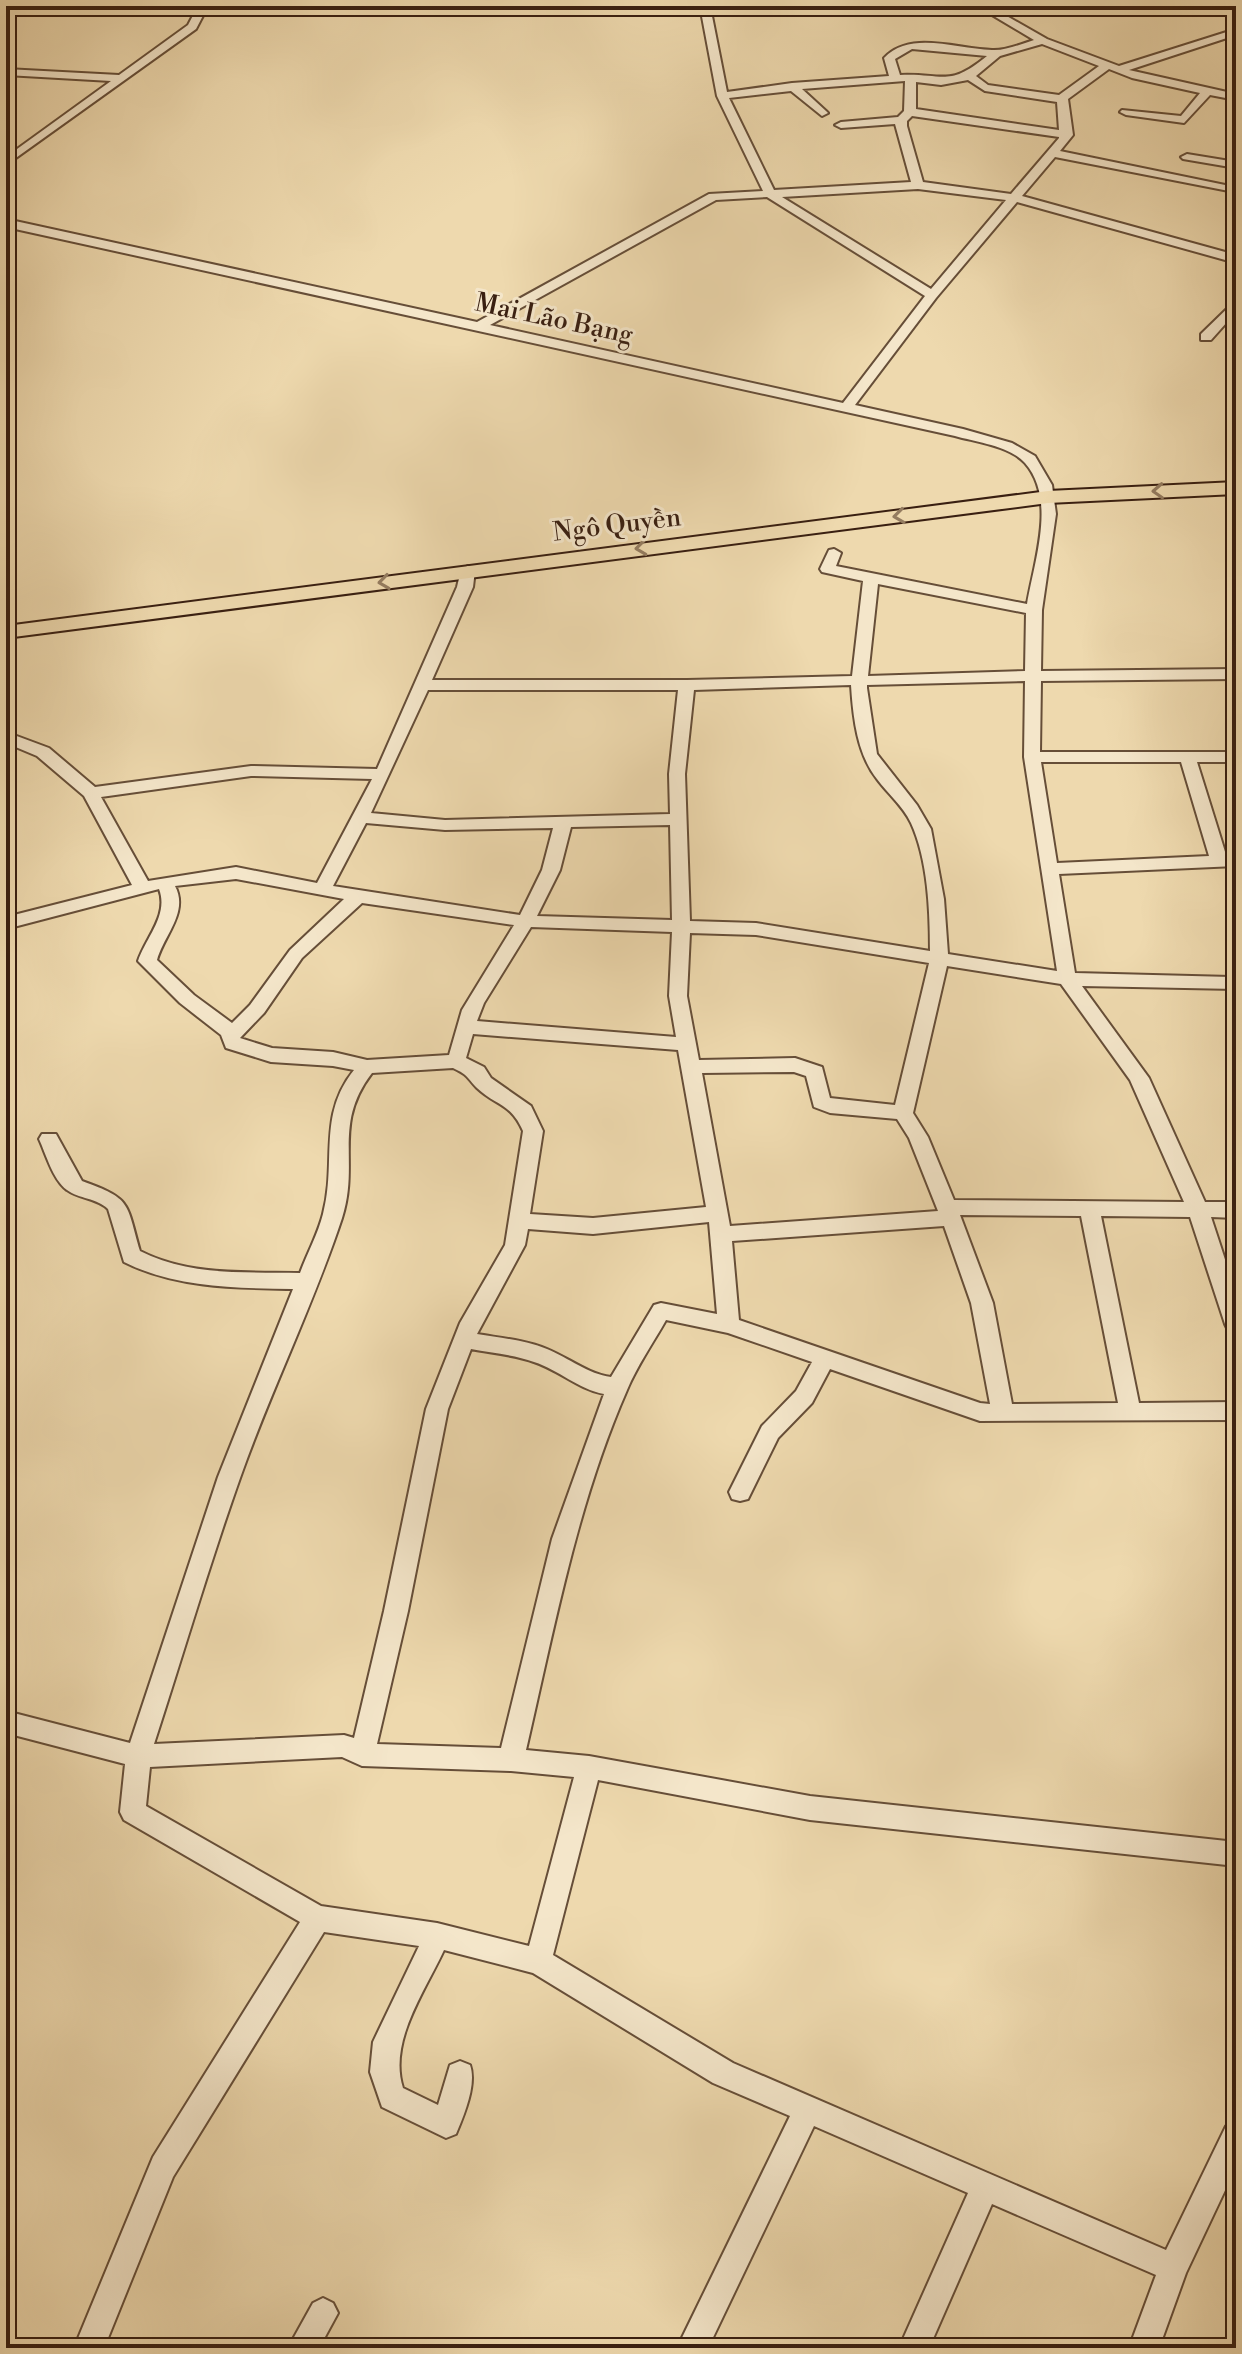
<svg xmlns="http://www.w3.org/2000/svg" width="1242" height="2354" viewBox="0 0 1242 2354" font-family="'Libre Bodoni',serif">
<style>
.lines{fill:none;stroke-linecap:round;stroke-linejoin:round}
.minor-casing{stroke:#664e38;stroke-width:4}
.major-casing{stroke:#391f11;stroke-width:4}
.minor{fill:#f4e6ca;fill-rule:evenodd}
.major{fill:#eed9ae;fill-rule:evenodd}
.oneway{stroke:#947c60}
.labels{text-anchor:middle;dominant-baseline:central;stroke-width:6;stroke-linejoin:round;paint-order:stroke}
.far-street-label{font-size:26px;fill:#391f11;stroke:#f4e6ca}
</style>
<rect width="100%" height="100%" fill="#eed9ae"/>
<filter id="stains"><feTurbulence type="fractalNoise" baseFrequency=".0025" numOctaves="4"/><feColorMatrix values="0 0 0 0 .2 0 0 0 0 .09 0 0 0 0 .02 0 0 0 .5 -.17"/></filter>
<radialGradient id="worn" r=".72"><stop offset=".6" stop-color="#630" stop-opacity="0"/><stop offset="1" stop-color="#630" stop-opacity=".3"/></radialGradient>
<g class="lines">
<g class="minor-casing">
<path id="minor" d="M198 6H208L196 29 6 165V157L111 81 6 75V69L119 75 188 25Z
M700 6H710L727 92 792 83 889 76 884 58C910 30 957 49 992 50 1005 51 1021 44 1034 40L987 12V8L991 7 1047 39 1119 66 1236 29V35L1129 70 1236 94V100L1210 95 1184 123 1126 115 1120 112 1122 110 1181 116 1200 93 1132 78 1109 69 1068 99 1073 135 1060 151 1230 186 1236 190 1234 192 1055 157 1022 196 1236 255V263L1017 202 936 298 855 405 963 429 1012 443 1035 456 1052 485 1056 514 1042 610 1041 671 1236 669V679L1041 681 1040 752H1236V762H1197L1226 855 1236 854V866L1059 874 1075 973 1231 977 1227 972V938L1236 932V989L1082 986 1149 1078 1205 1202H1236V1218L1211 1217 1236 1293V1332L1228 1330 1225 1324 1190 1217 1101 1216 1139 1403 1236 1402V1420L980 1421 830 1369 812 1403 778 1438 748 1499 740 1501 732 1499 729 1492 762 1426 796 1391 812 1362 728 1333 666 1320C653 1343 637 1366 627 1390 577 1504 554 1629 526 1750L589 1756 810 1796 1236 1842V1866L810 1820 598 1780 553 1955 733 2063 1166 2250 1226 2126 1236 2122V2167L1186 2273 1159 2348H1129L1156 2275 992 2204 929 2348H899L968 2193 814 2126 708 2348H677L790 2116 713 2083 533 1973 444 1950C425 1991 388 2042 403 2088L438 2105 450 2065 460 2061 470 2065C477 2084 464 2115 456 2134L446 2138 382 2107 370 2072 373 2042 419 1946 324 1932 173 2177 104 2348H74L153 2157 300 1922 124 1820 120 1812 125 1764 6 1733V1711L130 1743 218 1477 293 1289C236 1288 176 1288 124 1262L108 1209C97 1198 79 1199 67 1190 53 1180 46 1154 39 1139L42 1134H56L82 1181C132 1199 126 1202 140 1251 188 1276 247 1272 300 1273 307 1254 318 1234 323 1214 337 1162 317 1116 354 1070L333 1066 271 1062 226 1048 221 1035 180 1003 138 961C146 937 169 915 159 889L6 929V917L132 885 84 796 37 756 6 743V732L49 748 95 787 251 766 377 769 457 587 461 570 468 566 475 570 473 587 432 680H687L852 676 863 581 822 572 820 569 829 550 834 549 841 553 836 566 1027 604C1034 562 1057 499 1025 463 1010 446 976 442 955 436L6 227V219L477 322 709 194 763 191 717 96ZM1042 44 1099 66 1059 95 988 85 976 76 1000 56ZM912 49 987 56C948 88 944 73 900 75L895 59ZM968 80 985 91 1057 102 1059 130 916 109V82L941 85ZM905 81 904 111 898 117 841 122 835 125 841 128 895 124 911 182 774 190 729 98 791 91 822 116 828 113 826 111 802 89ZM912 116 1059 137V138L1011 194 923 182 907 126V121ZM918 189 1006 200 931 289 782 197ZM767 197 925 296 843 403 490 325 716 200ZM878 584 1026 613 1025 671 868 676ZM1025 681 1024 757 1057 971 948 954 944 899 931 829 917 805 877 754 867 688V685ZM851 685C853 717 857 754 877 779 888 794 903 806 911 823 928 860 930 911 930 951L756 923 690 921 685 774 694 690ZM428 690H678L669 774 670 814 445 820 371 813ZM1041 762H1181L1209 856 1057 863ZM251 776 372 779 317 883 236 867 148 881 101 797ZM366 823 445 830 553 828 542 870 520 915 333 886ZM670 825 672 920 537 916 560 870 571 827ZM236 879 344 899 290 950 250 1005 232 1023 194 995 157 960C164 935 189 912 175 886ZM362 903 514 925 462 1010 449 1055 367 1060 333 1052 272 1048 240 1038 264 1013 302 958ZM531 927 672 932 669 996 676 1037 477 1021 484 1003ZM690 933 756 935 929 963 895 1105 830 1098 822 1067 795 1058 699 1060 687 996ZM947 966 1061 984 1130 1080 1184 1202 954 1200 928 1137 913 1113ZM473 1034 678 1050 706 1207 593 1218 530 1214 543 1131 531 1106 491 1078 484 1067 466 1058ZM453 1068C470 1076 466 1077 477 1088 496 1106 511 1103 523 1131L505 1245 460 1323 426 1409 384 1611 354 1738 344 1735 154 1744C183 1655 209 1565 240 1478 271 1390 313 1306 342 1218 360 1162 332 1125 372 1073ZM794 1072 806 1076 814 1107 830 1113 897 1119 909 1138 938 1211 730 1226 702 1073ZM960 1215 1081 1216 1118 1403 1012 1404 993 1303ZM709 1222 717 1314 661 1303 654 1305 611 1377C588 1374 569 1358 547 1349 525 1340 500 1338 477 1334L525 1245 528 1229 593 1234ZM944 1226 971 1303 990 1404 980 1403 739 1320 732 1241ZM471 1349C492 1353 515 1355 534 1362 559 1370 578 1389 604 1394L552 1539 501 1748 377 1744 408 1611 448 1409ZM342 1757 362 1766 511 1771 574 1777 529 1946 437 1923 321 1906 146 1806 150 1767Z
M1187 154 1236 162V168L1183 159 1181 157Z
M1236 300V312L1211 340H1201V334Z
M323 2298 333 2303 338 2313 319 2348H288L313 2303Z"/>
</g>
<g class="major-casing">
<path id="major" d="M1236 482V494L1048 503 6 638V626L1048 491Z"/>
</g>
<use href="#minor" class="minor"/>
<use href="#major" class="major"/>
</g>
<defs><path id="oneway-chevron" d="M-2-3.5L2.5 0L-2 3.5" fill="none" stroke-width="1.6" stroke-linecap="round" stroke-linejoin="round" transform="scale(2)"/></defs>
<g class="oneway">
<use href="#oneway-chevron" transform="translate(1158 491) rotate(177)"/>
<use href="#oneway-chevron" transform="translate(899 516) rotate(173)"/>
<use href="#oneway-chevron" transform="translate(641 548) rotate(173)"/>
<use href="#oneway-chevron" transform="translate(384 582) rotate(172)"/>
</g>
<g class="labels">
<g class="far-street-label">
<text transform="translate(554 319) rotate(12)">Mai Lão Bạng</text>
<text transform="translate(617 525) rotate(-7)">Ngô Quyền</text>
</g>
</g>
<rect width="1242" height="2354" fill="none" stroke="#eed9ae" stroke-width="32"/>
<rect x="8" y="8" width="1226" height="2338" fill="none" stroke="#391f11" stroke-width="4"/>
<rect x="16" y="16" width="1210" height="2322" fill="none" stroke="#391f11" stroke-width="2"/>
<rect width="100%" height="100%" filter="url(#stains)"/>
<rect width="100%" height="100%" fill="url(#worn)"/>
</svg>
